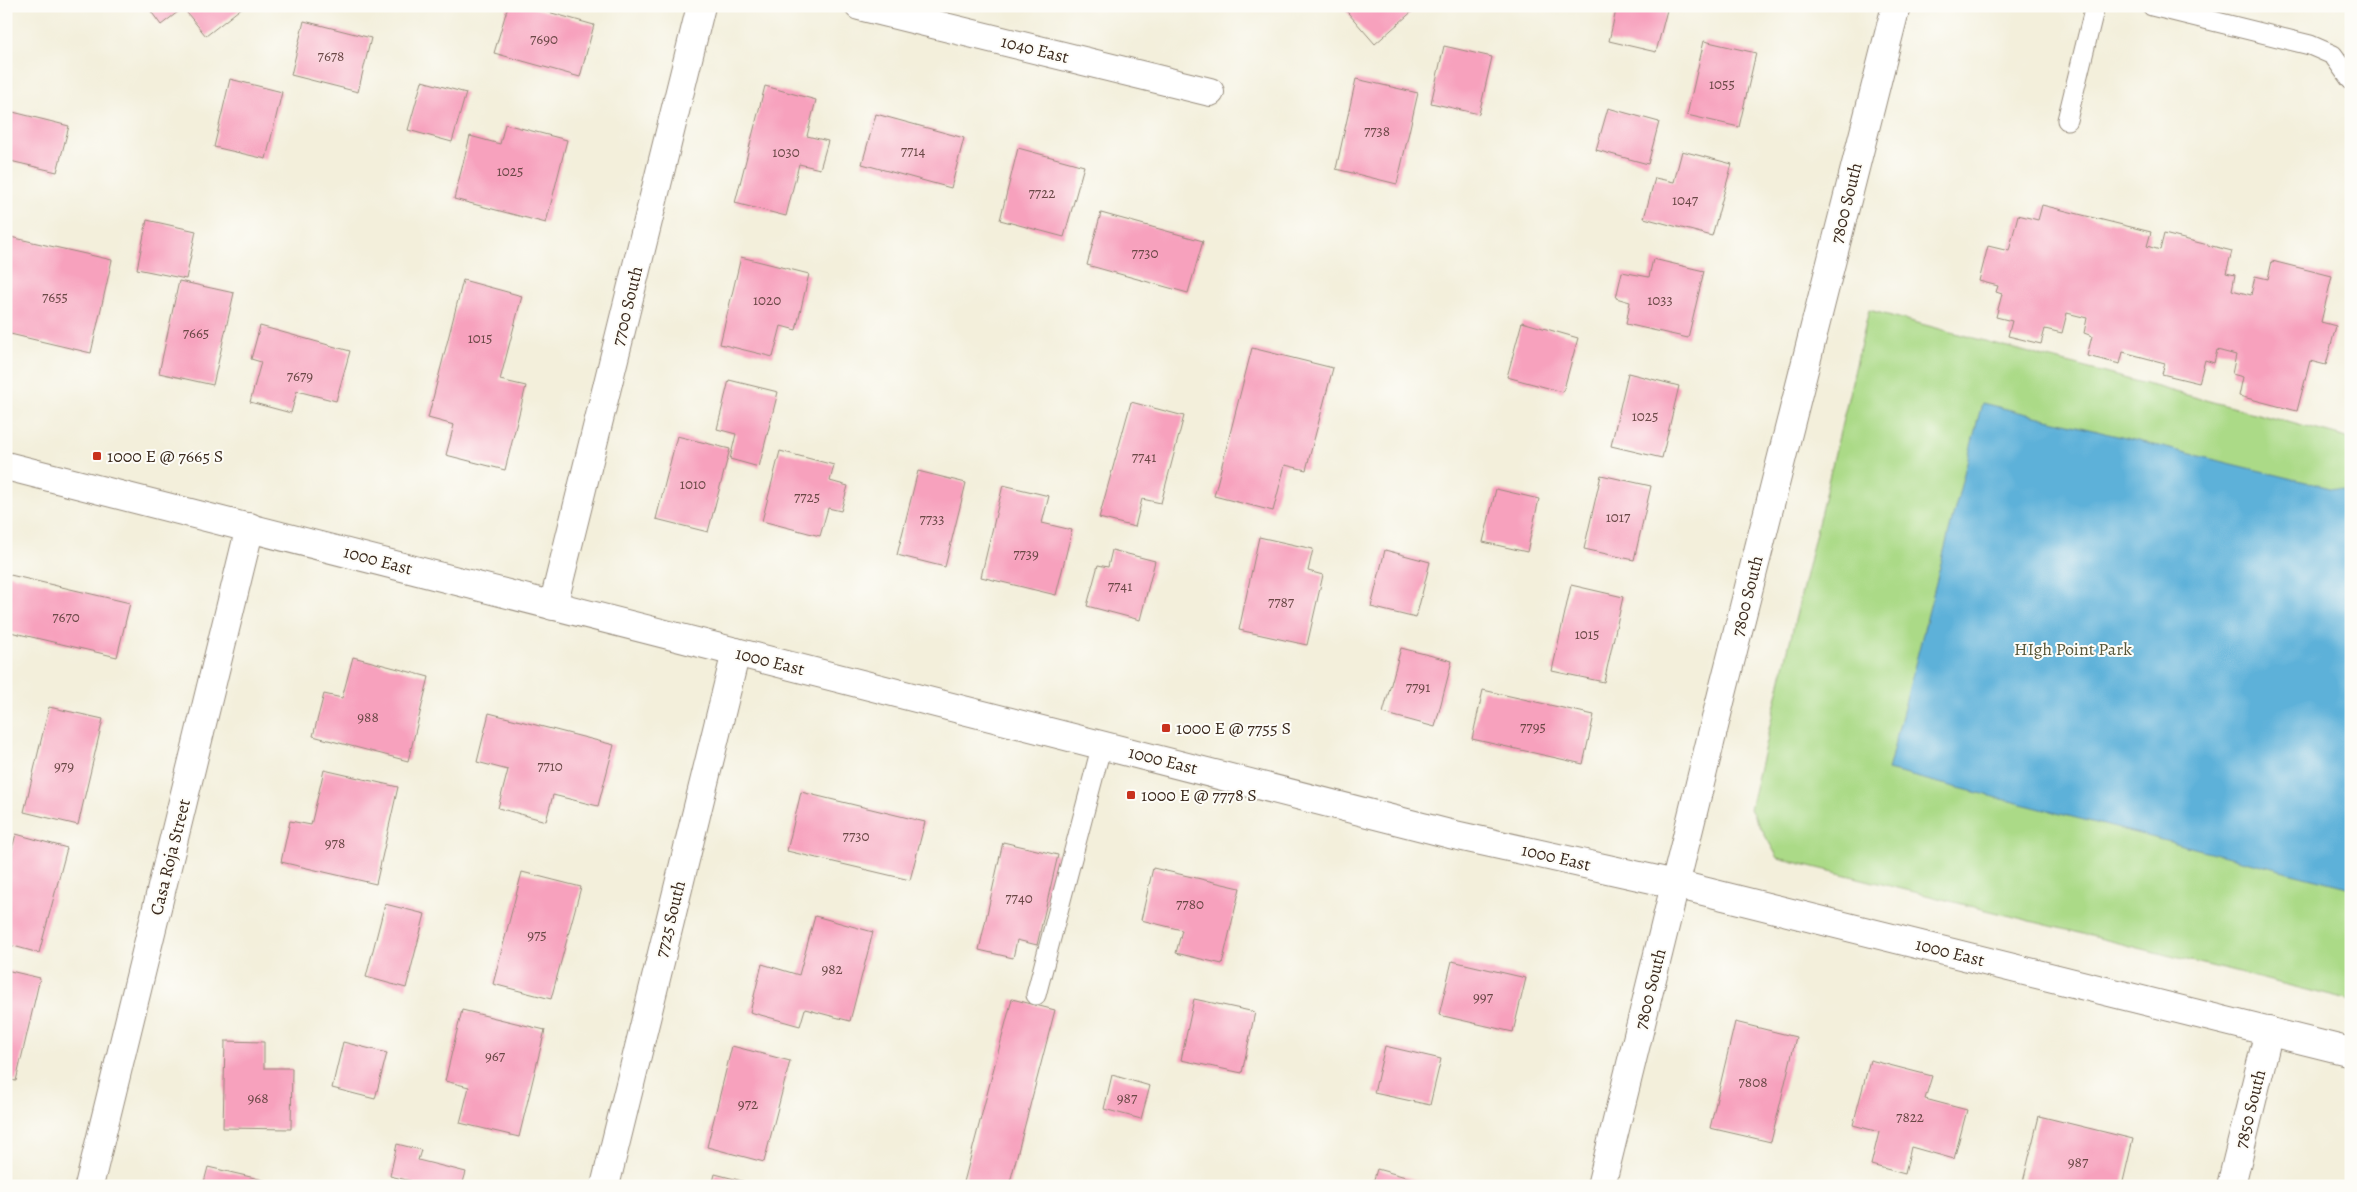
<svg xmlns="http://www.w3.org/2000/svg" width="2357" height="1192" viewBox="0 0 2357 1192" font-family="Alegreya,serif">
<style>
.green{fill:#abda87;stroke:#738252}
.water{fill:#5db1d9;stroke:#4c6e7c}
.building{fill:#f7a1bd}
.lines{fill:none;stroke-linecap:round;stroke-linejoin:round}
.lane-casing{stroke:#978c7c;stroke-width:21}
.street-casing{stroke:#978c7c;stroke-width:30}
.secondary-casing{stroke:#978c7c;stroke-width:30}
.lane{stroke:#fff;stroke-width:19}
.street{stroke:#fff;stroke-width:28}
.secondary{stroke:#fff;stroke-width:28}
.poi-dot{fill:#c8321e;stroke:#fdfcf7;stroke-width:2}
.labels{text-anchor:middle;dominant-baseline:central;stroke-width:4;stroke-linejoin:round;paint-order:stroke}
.number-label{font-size:15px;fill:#6a4846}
.street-label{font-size:18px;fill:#3b2a1e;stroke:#fdfcf7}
.poi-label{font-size:18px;fill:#3b2a1e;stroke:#fdfcf7;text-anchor:start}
.park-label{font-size:18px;fill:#575638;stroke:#fdfcf7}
</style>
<rect width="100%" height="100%" fill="#fdfcf7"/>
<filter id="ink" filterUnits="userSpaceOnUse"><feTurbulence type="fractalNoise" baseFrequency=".02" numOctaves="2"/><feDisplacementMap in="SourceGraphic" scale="10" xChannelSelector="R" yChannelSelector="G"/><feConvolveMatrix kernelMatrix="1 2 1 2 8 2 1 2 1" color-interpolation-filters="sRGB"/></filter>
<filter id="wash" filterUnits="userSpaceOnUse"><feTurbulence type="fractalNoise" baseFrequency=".0096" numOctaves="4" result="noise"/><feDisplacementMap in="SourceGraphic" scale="20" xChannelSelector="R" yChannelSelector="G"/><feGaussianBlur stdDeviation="1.12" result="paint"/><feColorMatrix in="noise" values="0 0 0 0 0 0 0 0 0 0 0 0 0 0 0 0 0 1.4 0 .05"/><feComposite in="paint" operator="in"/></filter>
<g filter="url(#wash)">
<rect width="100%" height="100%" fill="#f3efdb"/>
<path class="green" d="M1869 310 2351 439V1001L1778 858 1750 809Z"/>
<path class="water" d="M1982 403 2351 493V888L1888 770Z"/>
<g id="blocks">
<path class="building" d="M147 6H244L206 36 183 8 161 25Z
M508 6H527L594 25 580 77 494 53Z
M1342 6H1412L1415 9 1375 44Z
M1617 6H1651L1667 10 1656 52 1609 41Z
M304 21 371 38 358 92 291 75Z
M1704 41 1756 53 1739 127 1687 115Z
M1444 46 1492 57 1479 114 1431 103Z
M230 79 282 92 266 159 214 147Z
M1356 79 1418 93 1397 184 1336 169Z
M422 81 466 93 452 142 408 130Z
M765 86 816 100 807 136 828 141 820 169 799 164 786 216 735 203Z
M1608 108 1659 122 1648 164 1596 150Z
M13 112 69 126 57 172 6 160V138Z
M876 114 964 138 951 188 862 164Z
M505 124 567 140 546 223 454 199 470 136 500 144Z
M1018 148 1084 166 1064 237 1000 220Z
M1682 151 1732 164 1712 236 1644 218 1655 178 1674 182Z
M2042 205 2151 232 2147 246 2160 250 2164 234 2232 251 2226 273 2235 275 2232 290 2251 295 2255 276 2268 279 2272 261 2332 276 2321 322 2336 326 2326 365 2310 361 2297 411 2239 396 2243 377 2232 374 2236 355 2217 350 2214 363 2205 360 2199 383 2162 374 2165 363 2123 352 2120 364 2087 356 2092 336 2084 333 2087 318 2067 313 2062 333 2045 329 2041 344 2008 336 2012 321 1996 317 2002 294 1996 292 1998 286 1979 281 1988 246 2009 251 2018 215 2038 220Z
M1101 213 1203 241 1188 293 1087 265Z
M147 220 196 231 186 279 137 269Z
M6 236 112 260 91 353 6 333Z
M741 257 809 274 796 330 781 326 773 357 720 344Z
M1653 259 1704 271 1688 338 1626 324 1630 302 1616 298 1622 272 1649 277Z
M463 280 522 296 500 380 526 386 505 470 446 455 454 425 428 418Z
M179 281 234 293 213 385 159 373Z
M1522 322 1578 338 1563 392 1507 377Z
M260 326 350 351 336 401 297 391 291 413 250 402 261 362 251 359Z
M1252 348 1333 368 1306 470 1285 465 1273 511 1214 496Z
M1628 373 1679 386 1662 458 1611 446Z
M729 380 778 392 759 467 730 459 736 434 717 429Z
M1131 402 1184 416 1161 503 1142 499 1135 527 1099 518Z
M677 436 730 449 708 532 656 519Z
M780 451 834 465 830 481 848 486 841 511 828 508 820 536 762 521Z
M918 471 966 483 945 567 897 555Z
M1601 475 1651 486 1634 560 1584 549Z
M1003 485 1049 496 1042 523 1072 530 1056 595 981 577Z
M1496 489 1539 499 1527 552 1483 542Z
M1259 537 1313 549 1308 571 1323 575 1307 645 1239 630Z
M1112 550 1155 561 1140 620 1087 606 1098 565 1108 567Z
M1385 550 1430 562 1416 618 1371 607Z
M6 574 130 603 117 657 6 631Z
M1571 585 1623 597 1604 682 1552 671Z
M1401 648 1452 661 1435 727 1383 713Z
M353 657 429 677 408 761 313 736 324 694 342 698Z
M1483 690 1594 715 1583 764 1472 739Z
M49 707 103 719 78 825 24 812Z
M489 713 614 745 598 806 553 795 546 821 498 808 508 770 477 762Z
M324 770 398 787 376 884 281 862 290 821 311 825Z
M801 792 925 822 910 880 787 851Z
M16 834 67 848 39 953 6 944V871Z
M1003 842 1058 855 1037 945 1017 940 1013 958 979 950Z
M1153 868 1240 888 1222 964 1176 953 1182 930 1141 920Z
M522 872 581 887 551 999 493 984Z
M385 904 425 914 406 988 366 977Z
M815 916 873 932 850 1021 805 1009 800 1026 750 1012 762 964 799 975Z
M1452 961 1526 978 1513 1032 1439 1015Z
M6 970 40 978 16 1081 6 1079Z
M1012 999 1055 1010 1009 1186H963Z
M1194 999 1255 1012 1242 1073 1181 1060Z
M462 1010 545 1030 519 1137 460 1123 469 1087 445 1081Z
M1735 1022 1796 1037 1771 1142 1710 1128Z
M225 1041 264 1042V1068H292L291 1129 223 1128Z
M343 1042 387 1053 375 1099 332 1088Z
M732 1046 790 1061 764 1162 707 1147Z
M1385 1046 1441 1059 1430 1105 1374 1093Z
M1870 1060 1932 1076 1925 1099 1967 1110 1954 1159 1911 1147 1905 1174 1871 1165 1879 1132 1853 1125Z
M1112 1075 1150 1086 1141 1119 1104 1109Z
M2039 1116 2133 1139 2122 1186H2022Z
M397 1144 421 1150 418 1160 466 1172 462 1186H410L411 1181 390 1176Z
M208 1167 272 1182 271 1186H203Z
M1377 1169 1424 1182 1423 1186H1372Z
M715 1174 758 1185V1186H712Z"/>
</g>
</g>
<g filter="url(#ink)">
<use href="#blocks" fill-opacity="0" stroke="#978c7c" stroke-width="1"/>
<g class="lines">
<g class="lane-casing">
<path id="lane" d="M2152 6 2310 45 2333 55 2351 80
M2067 120 2095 6
M1036 995 1102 744"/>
</g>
<g class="street-casing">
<path id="street" d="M859 6 1210 92
M553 606 701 6
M89 1186 250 527
M605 1186 736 652
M2231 1186 2269 1031"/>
</g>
<g class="secondary-casing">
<path id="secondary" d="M6 466 1450 834 1675 884 2351 1052
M1601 1186 1722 694 1896 6"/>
</g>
<use href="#lane" class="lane"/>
<use href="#street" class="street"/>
<use href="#secondary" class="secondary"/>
</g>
</g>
<g class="poi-dot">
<rect x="92" y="451" width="10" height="10" rx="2.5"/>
<rect x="1161" y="723" width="10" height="10" rx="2.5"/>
<rect x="1126" y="790" width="10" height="10" rx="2.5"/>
</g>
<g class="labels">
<g class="number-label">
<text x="544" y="39">7690</text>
<text x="331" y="56">7678</text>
<text x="1722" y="84">1055</text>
<text x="1377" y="131">7738</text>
<text x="913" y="151">7714</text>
<text x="786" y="152">1030</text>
<text x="510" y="171">1025</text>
<text x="1042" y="193">7722</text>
<text x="1685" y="200">1047</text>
<text x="1145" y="253">7730</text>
<text x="55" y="297">7655</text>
<text x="767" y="300">1020</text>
<text x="1660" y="300">1033</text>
<text x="196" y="333">7665</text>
<text x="480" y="338">1015</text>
<text x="300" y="376">7679</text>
<text x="1645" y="416">1025</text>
<text x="1144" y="457">7741</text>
<text x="693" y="484">1010</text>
<text x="807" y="497">7725</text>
<text x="1618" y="517">1017</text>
<text x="932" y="519">7733</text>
<text x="1026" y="554">7739</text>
<text x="1120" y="586">7741</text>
<text x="1281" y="602">7787</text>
<text x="66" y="617">7670</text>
<text x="1587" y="634">1015</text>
<text x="1418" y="687">7791</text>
<text x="368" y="717">988</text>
<text x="1533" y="727">7795</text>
<text x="64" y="766">979</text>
<text x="550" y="766">7710</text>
<text x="856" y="836">7730</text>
<text x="335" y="843">978</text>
<text x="1019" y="898">7740</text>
<text x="1190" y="904">7780</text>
<text x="537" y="935">975</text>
<text x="832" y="969">982</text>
<text x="1483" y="997">997</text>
<text x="495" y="1056">967</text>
<text x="1753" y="1082">7808</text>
<text x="258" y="1098">968</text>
<text x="1127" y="1098">987</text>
<text x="748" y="1104">972</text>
<text x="1910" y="1117">7822</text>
<text x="2078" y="1162">987</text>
</g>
<g class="street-label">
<text transform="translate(1035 49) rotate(14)">1040 East</text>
<text transform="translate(1846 203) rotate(-76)">7800 South</text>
<text transform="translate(627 306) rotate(-76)">7700 South</text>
<text transform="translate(378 560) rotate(15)">1000 East</text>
<text transform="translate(1747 596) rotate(-76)">7800 South</text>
<text transform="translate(770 661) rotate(14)">1000 East</text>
<text transform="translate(1163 760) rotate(14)">1000 East</text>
<text transform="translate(170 857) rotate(-76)">Casa Roja Street</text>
<text transform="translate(1556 857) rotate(13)">1000 East</text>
<text transform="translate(670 919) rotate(-76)">7725 South</text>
<text transform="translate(1950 952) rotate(14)">1000 East</text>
<text transform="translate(1650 989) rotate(-76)">7800 South</text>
<text transform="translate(2250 1109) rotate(-76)">7850 South</text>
</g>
<g class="poi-label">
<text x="107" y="456">1000 E @ 7665 S</text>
<text x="1176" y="728">1000 E @ 7755 S</text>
<text x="1141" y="795">1000 E @ 7778 S</text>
</g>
<g class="park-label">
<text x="2073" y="649">HIgh Point Park</text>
</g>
</g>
<rect width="2357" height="1192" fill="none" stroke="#fdfcf7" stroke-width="25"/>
</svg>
